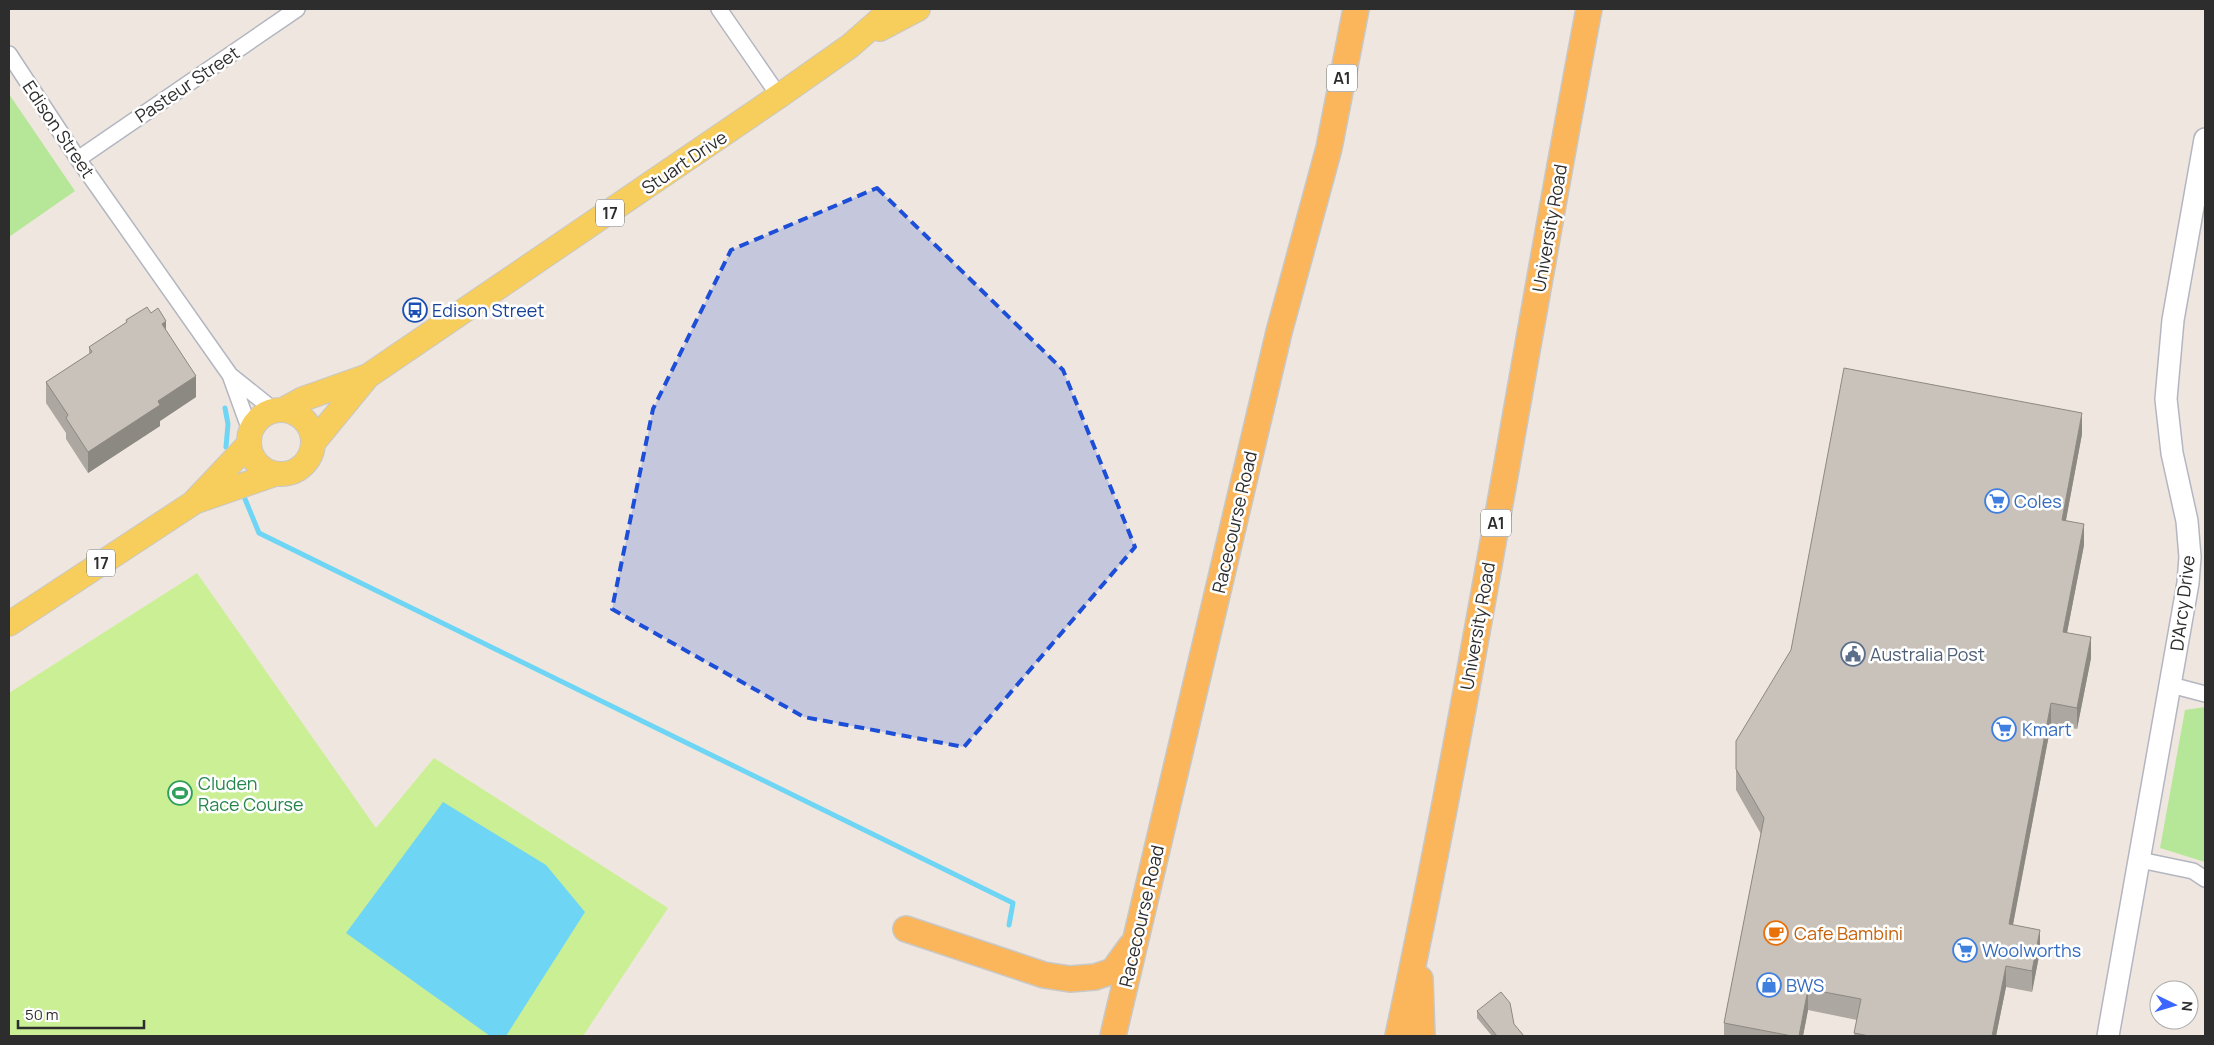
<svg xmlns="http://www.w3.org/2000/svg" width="2214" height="1045" viewBox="0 0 2214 1045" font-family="Manrope,sans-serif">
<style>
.green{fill:#b6e799}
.pitch{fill:#cbef95}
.water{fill:#6ed5f5}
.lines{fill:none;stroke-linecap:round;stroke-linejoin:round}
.stream{stroke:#6ed5f5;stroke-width:5}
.minor-casing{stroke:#b3b6c1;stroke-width:18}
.secondary-casing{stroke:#b3b6c1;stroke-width:24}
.primary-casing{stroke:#c8c8c8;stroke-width:26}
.trunk-casing{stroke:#c8c8c8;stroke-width:28}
.minor{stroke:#fff;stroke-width:15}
.secondary{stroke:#fff;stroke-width:21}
.primary{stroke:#f7ce5b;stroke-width:24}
.trunk{stroke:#fbb55a;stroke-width:25}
.wall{fill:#aca7a0}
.shaded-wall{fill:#8c8882}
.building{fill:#c8c2ba;stroke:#8c8882}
.marked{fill:#1d4ed8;fill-opacity:0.2;stroke:#1d4ed8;stroke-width:4;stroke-dasharray:10 6;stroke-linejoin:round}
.labels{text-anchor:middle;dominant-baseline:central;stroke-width:5;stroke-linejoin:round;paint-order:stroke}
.shield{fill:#fff;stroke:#6c6c6c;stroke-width:1}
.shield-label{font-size:16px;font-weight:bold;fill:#2d2d2d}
.street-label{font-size:18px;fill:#2d2d2d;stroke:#fff}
.transit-label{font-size:18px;fill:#164399;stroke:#fff;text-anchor:start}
.shop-label{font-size:18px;fill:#366cbe;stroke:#fff;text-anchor:start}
.service-label{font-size:18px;fill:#4e5e75;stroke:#fff;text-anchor:start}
.leisure-label{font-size:18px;fill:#27864d;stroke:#fff;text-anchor:start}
.food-label{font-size:18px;fill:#c56008;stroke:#fff;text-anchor:start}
</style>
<rect width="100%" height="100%" fill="#efe7df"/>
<path class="green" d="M9 94 75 191 9 237Z
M2205 707V862L2160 848 2185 710Z"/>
<path class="pitch" d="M197 573 376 828 434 758 668 908 583 1036H9V693Z"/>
<path class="water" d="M443 802 546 865 585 912 506 1036H490L346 933Z"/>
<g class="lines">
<path class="stream" d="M225 408 228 424 226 447
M245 499 259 533 1013 903 1009 925"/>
<g class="minor-casing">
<path id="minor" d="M719 9 779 96
M9 54 78 159 230 375 251 433
M78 159 297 9
M230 375 275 411
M2171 685 2205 694
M2140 860 2193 871 2205 879"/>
</g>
<g class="secondary-casing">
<path id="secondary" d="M2108 1036 2188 583 2190 557 2187 521 2172 453 2166 399 2173 320 2205 139"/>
</g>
<g class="primary-casing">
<path id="primary" d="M880 29 918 9
M283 410 303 399 368 376 779 96 850 46 892 9
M249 442a32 32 0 1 1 64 0a32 32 0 1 1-64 0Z
M313 443 368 376
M197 501 275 474
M9 624 193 503 249 444"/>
</g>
<g class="trunk-casing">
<path id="trunk" d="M906 929 1044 975 1070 979 1095 977 1113 971 1131 946
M1420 979 1422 1036
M1113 1036 1279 332 1329 148 1356 9
M1398 1036C1471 696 1524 351 1589 9"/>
</g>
<use href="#minor" class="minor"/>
<use href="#secondary" class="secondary"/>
<use href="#primary" class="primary"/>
<use href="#trunk" class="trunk"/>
</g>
<path class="wall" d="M151 313 166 331 196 397 160 421V426L88 473 66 439V433L46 403V382L89 354V347L126 323V320Z
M2082 434 2066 520 2084 545 2067 633 2091 658 2077 729 2051 724 2013 925 2040 951 2032 992 2006 987 1996 1036H1854L1857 1020 1808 1010 1803 1036H1724V1023L1761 834 1736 790V741Z
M1477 1011 1514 1024 1524 1036H1492L1477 1018Z"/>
<path class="shaded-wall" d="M166 321V342L162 324Z
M196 376V397L160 421V426L88 473V452L158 401Z
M2082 413V434L2062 541V520Z
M2084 524V545L2063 653V632Z
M2091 637V658L2077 729V708Z
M2051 703V724L2009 945V924Z
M2040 930V951L2032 992V971Z
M2006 966V987L1996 1036H1992Z
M1808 989V1010L1803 1036H1799Z"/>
<path class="building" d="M147 307 151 313 158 308 166 321 162 324 196 376 158 401 160 405 88 452 66 418 68 415 46 382 92 352 89 347 127 322 126 320Z
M1844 368 2082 413 2062 520 2084 524 2063 632 2091 637 2077 708 2051 703 2009 924 2040 930 2032 971 2006 966 1992 1036H1869L1854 1033 1861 999 1808 989 1799 1036H1792L1724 1023 1764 818 1736 769V741L1791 650Z
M1501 992 1510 1003 1514 1024 1524 1036H1497L1477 1011Z"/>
<path class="marked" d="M877 188 1063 370 1135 547 964 747 804 717 612 609 653 409 731 250Z"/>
<defs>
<g id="bus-ring" transform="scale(1.25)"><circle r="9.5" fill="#fff" stroke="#1a4fb4" stroke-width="1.5"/><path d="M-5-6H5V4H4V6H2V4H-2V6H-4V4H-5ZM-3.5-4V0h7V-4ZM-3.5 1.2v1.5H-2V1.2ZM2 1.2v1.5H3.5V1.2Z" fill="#1a4fb4"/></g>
<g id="supermarket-ring" transform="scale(1.25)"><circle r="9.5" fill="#fff" stroke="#3f7fe0" stroke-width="1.5"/><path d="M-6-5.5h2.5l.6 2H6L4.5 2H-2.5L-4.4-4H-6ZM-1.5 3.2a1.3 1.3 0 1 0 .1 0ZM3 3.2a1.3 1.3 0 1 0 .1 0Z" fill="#3f7fe0"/></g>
<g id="civic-ring" transform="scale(1.25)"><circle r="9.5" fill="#fff" stroke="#5c6f8a" stroke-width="1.5"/><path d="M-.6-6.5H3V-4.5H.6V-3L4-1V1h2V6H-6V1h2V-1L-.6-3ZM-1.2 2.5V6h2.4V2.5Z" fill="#5c6f8a"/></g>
<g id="stadium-ring" transform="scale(1.25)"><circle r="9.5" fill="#fff" stroke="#2e9e5b" stroke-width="1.5"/><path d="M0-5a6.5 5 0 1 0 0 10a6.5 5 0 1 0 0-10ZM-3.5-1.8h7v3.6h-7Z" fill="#2e9e5b"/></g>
<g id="cafe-ring" transform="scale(1.25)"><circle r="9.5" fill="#fff" stroke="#e8710a" stroke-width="1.5"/><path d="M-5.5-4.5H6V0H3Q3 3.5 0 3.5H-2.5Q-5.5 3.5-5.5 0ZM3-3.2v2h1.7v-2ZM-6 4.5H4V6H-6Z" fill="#e8710a"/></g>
<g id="shop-ring" transform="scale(1.25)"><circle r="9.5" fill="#fff" stroke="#3f7fe0" stroke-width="1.5"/><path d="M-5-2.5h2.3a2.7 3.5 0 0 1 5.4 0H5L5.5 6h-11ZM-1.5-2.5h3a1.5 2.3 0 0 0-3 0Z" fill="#3f7fe0"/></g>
</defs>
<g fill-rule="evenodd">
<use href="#bus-ring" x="415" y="310"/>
<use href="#supermarket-ring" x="1997" y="501"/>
<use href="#civic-ring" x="1853" y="654"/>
<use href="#supermarket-ring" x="2004" y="729"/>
<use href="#stadium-ring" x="180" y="793"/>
<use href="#cafe-ring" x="1776" y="933"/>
<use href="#supermarket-ring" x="1965" y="950"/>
<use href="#shop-ring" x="1769" y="985"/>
</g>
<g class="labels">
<g class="shield">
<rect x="1327" y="64.5" width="30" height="27" rx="4"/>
<rect x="596" y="199.5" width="28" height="27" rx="4"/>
<rect x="1481" y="509.5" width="30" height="27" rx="4"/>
<rect x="87" y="549.5" width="28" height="27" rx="4"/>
</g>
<g class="shield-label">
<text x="1342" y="78">A1</text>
<text x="610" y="213">17</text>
<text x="1496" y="523">A1</text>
<text x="101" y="563">17</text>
</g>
<g class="street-label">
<text transform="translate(187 84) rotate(-34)">Pasteur Street</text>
<text transform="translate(59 129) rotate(56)">Edison Street</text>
<text transform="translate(684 162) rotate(-34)">Stuart Drive</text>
<text transform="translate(1549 228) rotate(-80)">University Road</text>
<text transform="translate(1234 522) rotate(-77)">Racecourse Road</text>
<text transform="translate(2182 603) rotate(-83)">D'Arcy Drive</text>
<text transform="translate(1477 626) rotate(-80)">University Road</text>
<text transform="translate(1141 916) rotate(-77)">Racecourse Road</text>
</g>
<g class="transit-label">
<text x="432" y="310">Edison Street</text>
</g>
<g class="shop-label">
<text x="2014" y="501">Coles</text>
<text x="2022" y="729">Kmart</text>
<text x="1982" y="950">Woolworths</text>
<text x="1786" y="985">BWS</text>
</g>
<g class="service-label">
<text x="1870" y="654">Australia Post</text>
</g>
<g class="leisure-label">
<text x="198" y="783">Cluden<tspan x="198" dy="21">Race Course</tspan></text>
</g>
<g class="food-label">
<text x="1794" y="933">Cafe Bambini</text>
</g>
</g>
<rect width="2214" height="1045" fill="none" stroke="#2d2d2d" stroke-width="20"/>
<g transform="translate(2174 1005) rotate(95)"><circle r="24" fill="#ffffff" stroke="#ababab"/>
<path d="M0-4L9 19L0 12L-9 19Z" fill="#3c66ff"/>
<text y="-8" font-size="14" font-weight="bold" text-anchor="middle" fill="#2d2d2d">N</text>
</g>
<path d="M18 1020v8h126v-8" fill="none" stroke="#2d2d2d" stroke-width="2.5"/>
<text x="25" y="1020" font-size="15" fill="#2d2d2d" stroke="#ffffff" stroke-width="4" paint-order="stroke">50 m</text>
</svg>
